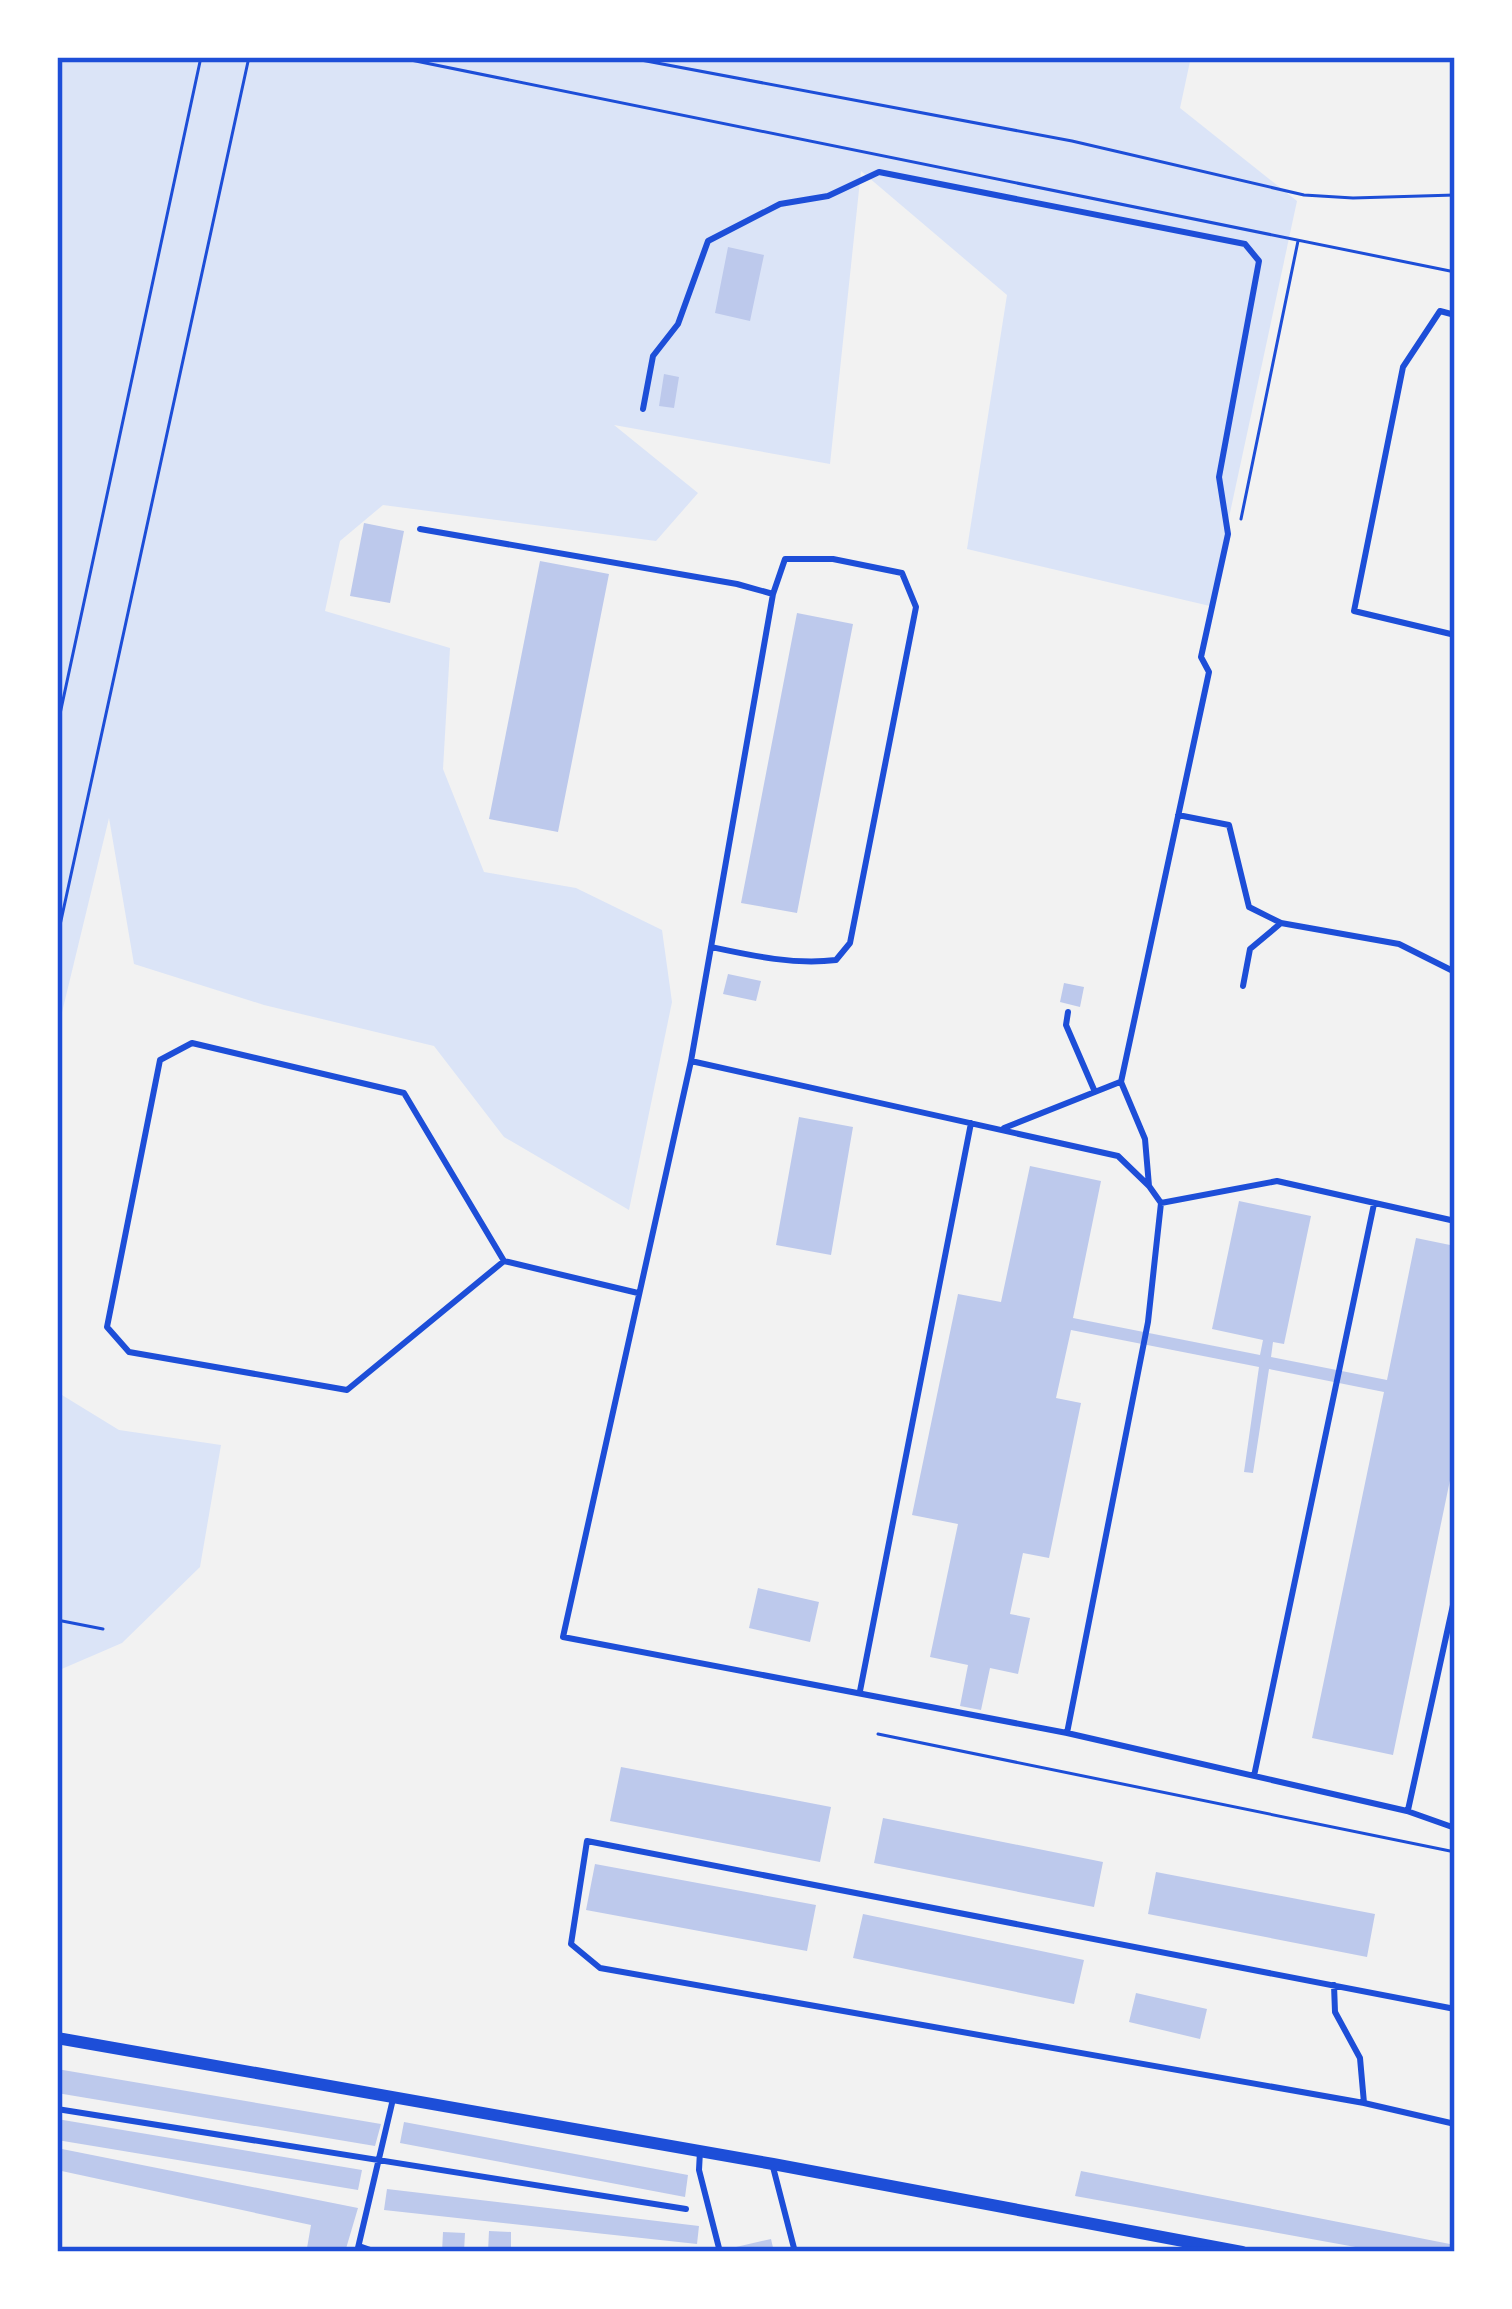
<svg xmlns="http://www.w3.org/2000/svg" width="1512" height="2309" viewBox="0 0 1512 2309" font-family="'Work Sans',sans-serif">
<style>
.green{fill:#dbe4f7}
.building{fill:#bdc9ec}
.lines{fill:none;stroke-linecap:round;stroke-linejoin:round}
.path{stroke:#1d4ed8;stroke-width:3}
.service{stroke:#1d4ed8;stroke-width:6}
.minor{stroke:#1d4ed8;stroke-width:12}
.neatline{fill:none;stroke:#1d4ed8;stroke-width:4.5}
</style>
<rect width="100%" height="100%" fill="#f2f2f2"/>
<path class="green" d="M57 57H1191L1180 108 1297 201 1210 606 967 549 1007 295 861 171 830 464 614 425 698 493 656 541 383 505 340 541 325 611 450 648 443 769 484 872 576 888 662 930 672 1002 629 1210 504 1137 434 1046 264 1005 134 964 109 818 57 1033Z
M57 1392 119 1430 221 1445 200 1567 122 1643 57 1671Z"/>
<path class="building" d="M728 247 764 255 750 321 715 313Z
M664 374 679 377 674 408 659 406Z
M364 523 404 531 390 603 350 596Z
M540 561 609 574 558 832 489 819Z
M797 613 853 624 797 913 741 903Z
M728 974 761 981 756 1001 723 994Z
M1064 983 1084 987 1080 1007 1060 1002Z
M799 1117 853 1127 831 1255 776 1245Z
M1030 1166 1101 1181 1073 1318 1260 1355 1263 1340 1212 1329 1239 1201 1311 1216 1284 1344 1273 1342 1271 1357 1387 1380 1416 1238 1455 1246V1456L1393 1755 1312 1738 1384 1392 1269 1369 1253 1473 1244 1472 1259 1367 1071 1330 1056 1398 1081 1403 1049 1558 1023 1553 1010 1614 1030 1618 1018 1674 990 1668 981 1710 960 1706 968 1665 930 1657 958 1524 912 1515 958 1294 1001 1302Z
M758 1588 819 1602 810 1642 749 1628Z
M621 1767 831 1807 820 1862 610 1821Z
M883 1818 1103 1862 1094 1907 874 1863Z
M595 1864 816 1905 807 1951 586 1910Z
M1156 1872 1375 1914 1367 1957 1148 1914Z
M863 1914 1084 1960 1074 2004 853 1958Z
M1136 1993 1207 2009 1200 2039 1129 2022Z
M57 2069 381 2124 375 2146 57 2093Z
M57 2119 362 2170 358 2190 57 2140Z
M404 2122 688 2175 685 2197 400 2143Z
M57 2148 358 2208 345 2252H321L307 2248 311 2225 57 2170Z
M1081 2171 1455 2245V2252H1383L1075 2196Z
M387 2189 699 2226 697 2244 384 2210Z
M489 2231 511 2232V2252H488Z
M443 2232 465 2233 464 2252H442Z
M771 2239 774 2252H737L736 2247Z"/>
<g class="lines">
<path class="path" d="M396 57 1455 272
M625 57 1072 141 1304 195 1353 198 1455 195
M1241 519 1298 241
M57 728 201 57
M57 939 249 57
M57 1620 103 1629
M878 1734 1455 1852"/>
<path class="service" d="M1455 315 1440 311 1403 367 1354 611 1455 635
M643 409 653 356 678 324 708 241 780 204 828 196 879 172 1245 244 1259 261 1219 477 1228 534 1201 657 1209 672 1121 1082 1145 1139 1149 1186 1161 1203 1148 1322 1067 1733
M420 529 737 584 773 594 691 1061 563 1637 1067 1733 1407 1811 1455 1828
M1178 815 1229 825 1249 907 1281 923 1399 944 1455 972
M711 947C753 956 794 965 836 960L850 943 916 607 902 573 833 559H785L773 594
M1453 971 1455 947
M1243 986 1250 949 1281 923
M1068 1012 1066 1025 1095 1092
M691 1061 1118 1156 1149 1186
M1004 1128 1120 1082
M1161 1203 1277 1181 1455 1221
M504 1261 347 1390 129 1352 107 1327 160 1060 192 1043 404 1093 504 1261 638 1293
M860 1691 971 1123
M1254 1776 1374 1204
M1408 1810 1455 1596
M1334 1985 1335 2012 1360 2058 1364 2103
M1455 2009 587 1841 571 1944 600 1968 1364 2103 1455 2124
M57 2109 686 2209
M700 2151 699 2170 720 2252
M773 2167 795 2252
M359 2246 376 2252
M357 2252 393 2099"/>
<path class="minor" d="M57 2038 773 2164 1242 2252"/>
</g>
<rect width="1512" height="2309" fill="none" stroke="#ffffff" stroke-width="120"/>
<rect x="60" y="60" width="1392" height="2189" class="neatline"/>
</svg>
